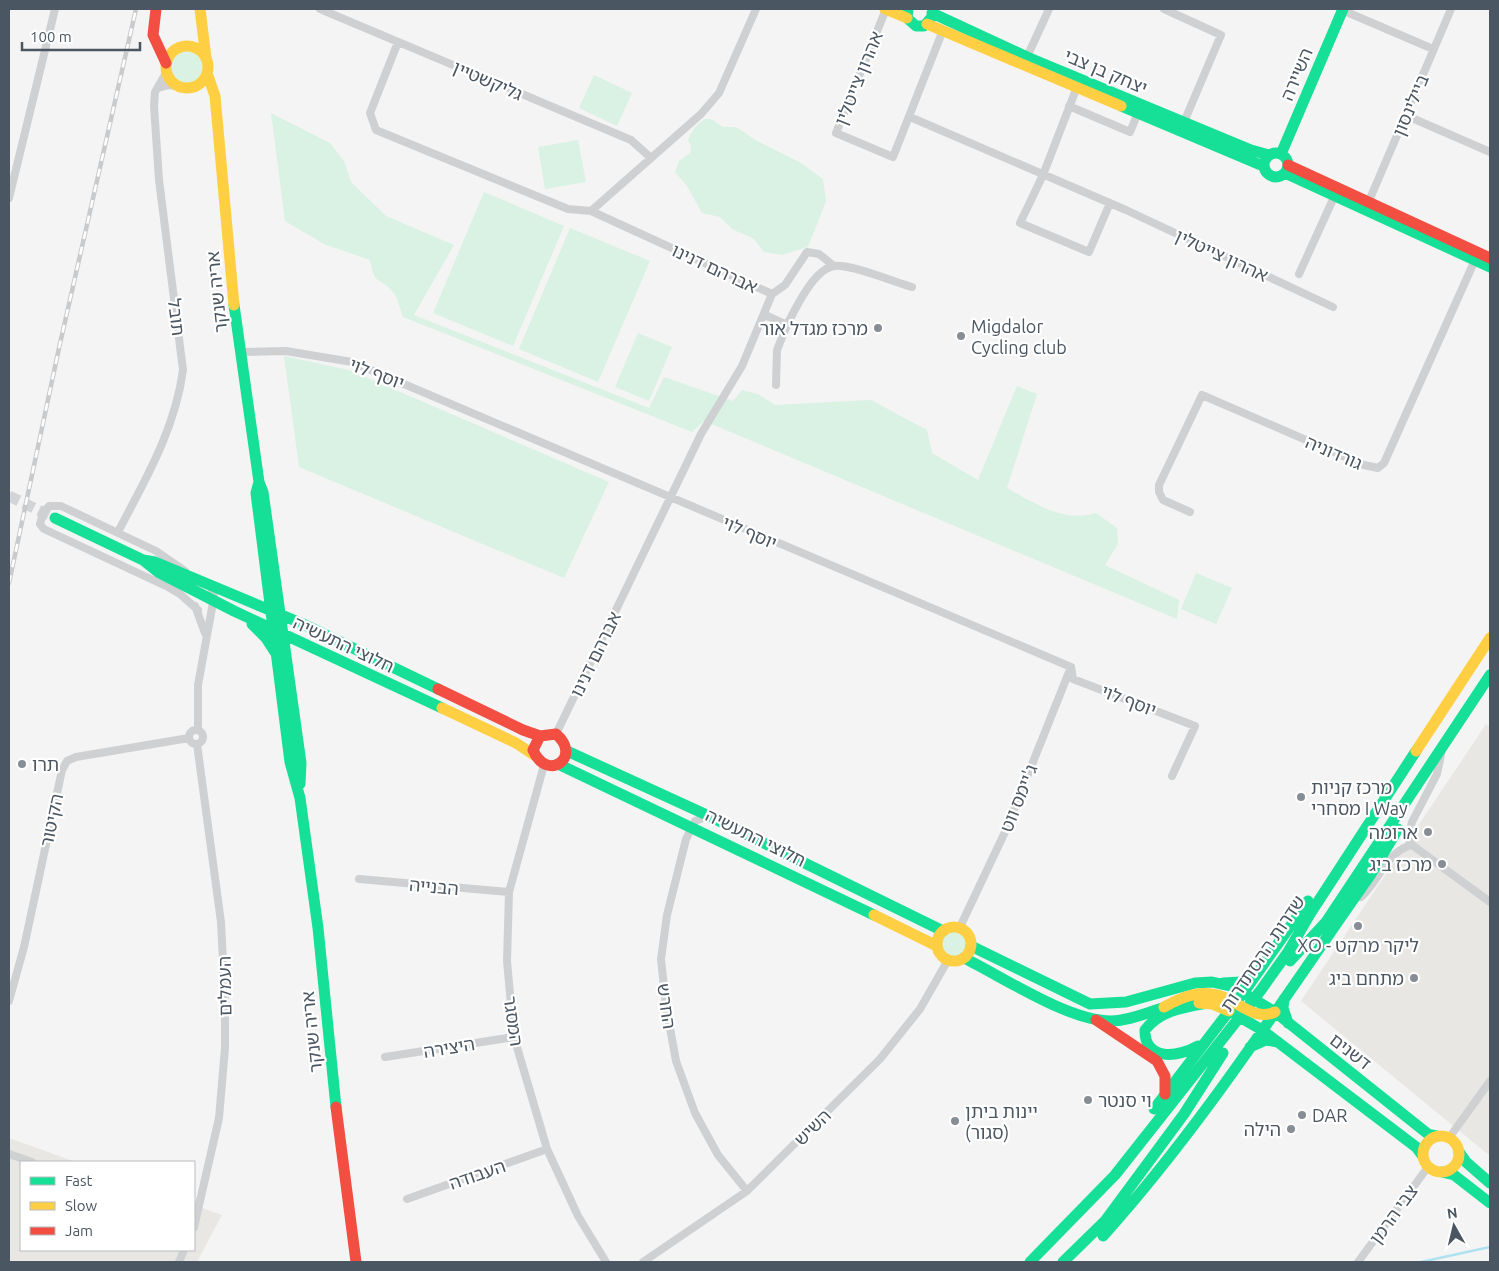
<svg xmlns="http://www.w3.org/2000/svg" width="1499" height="1271" viewBox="0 0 1499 1271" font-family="Ubuntu,'Noto Sans Hebrew',sans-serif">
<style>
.commercial{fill:#e8e7e3}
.green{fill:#d9f2e3}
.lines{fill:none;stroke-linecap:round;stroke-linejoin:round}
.stream{stroke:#aee2f0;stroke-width:2.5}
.secondary-tunnel{stroke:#d2d4d7;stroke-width:11;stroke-dasharray:11 5.5;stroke-linecap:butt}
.street{stroke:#ced0d2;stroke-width:8}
.fast{stroke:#16e098;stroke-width:11}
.slow{stroke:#ffcf43;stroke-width:11}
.jam{stroke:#f24e42;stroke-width:11}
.rail-casing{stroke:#c9cacc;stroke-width:4.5}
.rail{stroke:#fff;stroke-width:2.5;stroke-dasharray:8;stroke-linecap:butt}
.poi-dot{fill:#868d94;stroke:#fff;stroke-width:2}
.labels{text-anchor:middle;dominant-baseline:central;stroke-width:4.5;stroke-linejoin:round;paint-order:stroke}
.street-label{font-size:18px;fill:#4a5661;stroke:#fff}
.poi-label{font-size:18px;fill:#4a5661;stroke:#fff;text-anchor:start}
</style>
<rect width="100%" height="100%" fill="#f4f4f4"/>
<path class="commercial" d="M1486 724 1490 727V1156L1301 1001Z
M9 1138 76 1162H21V1250H194V1205L222 1215 197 1262H9Z"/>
<path class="green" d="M169 67a17 17 0 1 1 34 0a17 17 0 1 1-34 0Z
M594 75 632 93 617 126 579 108Z
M271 113 330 143 344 161 351 182 386 216 454 245 414 315 649 408 664 377 733 401 742 390 758 394 775 405 871 400 927 430 932 453 978 480 1017 386 1037 394 1007 488C1034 503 1063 523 1096 513L1117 528 1118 544 1105 565 1179 600 1177 619 704 421 692 432 403 317C400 310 398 296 392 291 378 275 375 287 370 260L324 244 285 221Z
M705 119H711L723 127H735L741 130 755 140 801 163 823 179 826 201 808 247 782 255 764 252 754 239 732 229 720 217 702 213 687 186 675 172 679 161 690 153 691 146 688 140C692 130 696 125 705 119Z
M578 140 586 182 545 189 538 147Z
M484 192 564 226 513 346 433 313Z
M570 228 650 261 598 382 519 349Z
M638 333 672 347 649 401 615 387Z
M284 356 349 370 609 482 564 578 299 467Z
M1196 573 1232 588 1216 624 1181 609Z
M941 944a14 14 0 1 1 28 0a14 14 0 1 1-28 0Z"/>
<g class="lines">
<path class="stream" d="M1421 1262 1490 1247"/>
<path class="secondary-tunnel" d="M9 496 55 518"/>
<path class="street" d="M320 9 631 140 651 158
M886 9 836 133 893 157 943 30
M1164 9 1221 35 1184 122
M1342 10 1433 49
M398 42 370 113 376 130 568 209 591 211 772 294 742 366 701 434 556 734
M1027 57 1049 9
M1077 87 1043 175 1020 223 1089 252 1110 203
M158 88 169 85 176 86
M1069 106 1130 132 1138 113
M1405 115 1490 152
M910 117 1126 210 1333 307
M9 198 55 9
M1369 201 1451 9
M591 211 701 114 719 93 756 9
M1299 274 1335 195
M772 294 785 285 807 252 819 254 834 266
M765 315 787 325C795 309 814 269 834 266 849 263 894 282 912 287
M240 352 286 351 352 362 1071 667 1073 679 1195 726 1172 776
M776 385 777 350 787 325
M1190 512 1163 500 1159 492V485L1202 395 1364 465 1378 468 1384 463 1475 260 1473 256
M118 532C145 480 175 430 183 370L159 180 154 106 155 92 166 73
M185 571 156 551 61 506H49L43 513 40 524 44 529 168 587 180 594 198 610
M195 606 205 633
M189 737a7 7 0 1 1 14 0a7 7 0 1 1-14 0Z
M198 730V685L214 597 210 584
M1441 755 1437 774 1412 822 1408 838 1412 845 1490 902
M544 765 509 892 507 961 514 1037 547 1149 578 1216 606 1262
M709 816 695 821 686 839 667 915 661 959 666 1006 676 1061 695 1113 718 1155 747 1191
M359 879 509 892
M1361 897C1378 882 1388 850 1412 845
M960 927 1005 832 1071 667
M9 1001 24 947 62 770 67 761 76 757 189 738
M385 1057 514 1037
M1449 1138 1490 1081
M9 1154 32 1162
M407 1199 547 1149
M194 1227 219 1118 225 1048V1001L221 922 197 744
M179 1262 184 1250
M643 1262 747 1191 880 1059 920 1009 948 960
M1358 1262 1428 1167"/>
<path class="fast" d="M908 9 907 18 916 26H924L931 18
M932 13 1027 57 1251 150 1269 155
M1121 106 1263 166
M1264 165a12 12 0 1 1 24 0a12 12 0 1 1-24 0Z
M1281 154 1343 9
M1285 173 1490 267
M234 305 259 482 263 492 301 763 300 784
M259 482 256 493 290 762 300 798 318 928 336 1107
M55 518 143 560 158 572 234 611 442 708
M143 560 155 562 303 624 438 689
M252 624 266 638 275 652
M567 751 709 816 943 931
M558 764 874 915
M971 946 1090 1004 1126 1002 1195 983 1212 982 1230 986
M964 958C1003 977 1068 1021 1111 1021 1132 1021 1151 1010 1171 1006
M1290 961 1326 922 1490 675
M1223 983 1241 982 1256 974
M1245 994 1275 1012 1428 1134 1437 1136
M1284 999 1283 1008 1288 1023
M1231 1012 1262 1030 1416 1147 1422 1155
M1198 1046C1179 1057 1144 1062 1145 1030 1160 1010 1185 1007 1208 1003
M1250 1047 1266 1040 1278 1042
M1154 1109 1246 989 1308 901
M1459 1152 1466 1162 1490 1183
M1442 1172 1454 1175 1490 1203
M1103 1236C1203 1125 1285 996 1371 874L1398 829
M1030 1262 1115 1175 1261 990 1288 952 1310 914 1416 751
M1063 1262 1105 1221 1184 1114 1223 1053"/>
<path class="slow" d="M200 9 206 58
M885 9 907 18
M927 24 1121 106
M166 67a21 21 0 1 1 42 0a21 21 0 1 1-42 0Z
M207 73 215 96 234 305
M442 708 516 743 534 755
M1416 751 1490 638
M874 915 937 946
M937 944a17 17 0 1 1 34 0a17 17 0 1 1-34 0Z
M1199 1003 1212 1004 1229 1011
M1164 1007C1180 998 1198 990 1217 995 1236 999 1254 1022 1275 1012
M1423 1154a18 18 0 1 1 36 0a18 18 0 1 1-36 0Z"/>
<path class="jam" d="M156 9 153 35 166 63
M1288 165 1490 258
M438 689 523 730 540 736 556 734C583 757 547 783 533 750L540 736
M1096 1020 1157 1061 1165 1076V1094
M336 1107 356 1262"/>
<g class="rail-casing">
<path id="rail" d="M9 583 59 348 136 9"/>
</g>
<use href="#rail" class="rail"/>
</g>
<g class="poi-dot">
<circle cx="878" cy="328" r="5"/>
<circle cx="961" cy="336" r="5"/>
<circle cx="22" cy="764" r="5"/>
<circle cx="1301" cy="797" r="5"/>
<circle cx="1428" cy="832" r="5"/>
<circle cx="1442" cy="864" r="5"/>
<circle cx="1358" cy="926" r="5"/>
<circle cx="1414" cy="978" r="5"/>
<circle cx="1088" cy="1100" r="5"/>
<circle cx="1302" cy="1115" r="5"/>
<circle cx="955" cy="1121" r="5"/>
<circle cx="1291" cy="1129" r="5"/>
</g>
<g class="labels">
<g class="street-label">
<text transform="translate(1106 71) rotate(23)">יצחק בן צבי</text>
<text transform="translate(1296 74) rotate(-67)">השיירה</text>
<text transform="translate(858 78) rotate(-68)">אהרון צייטלין</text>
<text transform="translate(488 80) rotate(23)">גליקשטיין</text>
<text transform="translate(1410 105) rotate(-67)">ביילינסון</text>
<text transform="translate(1222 255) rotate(25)">אהרון צייטלין</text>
<text transform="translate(715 268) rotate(25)">אברהם דנינו</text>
<text transform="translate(216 292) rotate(-96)">אריה שנקר</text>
<text transform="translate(177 317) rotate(83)">תובל</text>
<text transform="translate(377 373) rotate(21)">יוסף לוי</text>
<text transform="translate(1334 452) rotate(23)">גורדוניה</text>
<text transform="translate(750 532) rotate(23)">יוסף לוי</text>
<text transform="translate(344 644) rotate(25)">חלוצי התעשיה</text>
<text transform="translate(595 654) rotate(-64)">אברהם דנינו</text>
<text transform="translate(1129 700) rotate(21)">יוסף לוי</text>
<text transform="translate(1018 798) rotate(-68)">ג'יימס ווט</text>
<text transform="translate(51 820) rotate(-78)">הקיטור</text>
<text transform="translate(756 837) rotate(26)">חלוצי התעשיה</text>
<text transform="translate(434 886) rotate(5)">הבנייה</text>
<text transform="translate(1262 953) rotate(-56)">שדרות ההסתדרות</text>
<text transform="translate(224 986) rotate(-91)">העמלים</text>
<text transform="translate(667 1006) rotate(82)">החרש</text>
<text transform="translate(514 1021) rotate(82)">המסגר</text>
<text transform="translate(311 1032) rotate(-96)">אריה שנקר</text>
<text transform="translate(449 1047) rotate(-9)">היצירה</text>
<text transform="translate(1351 1051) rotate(38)">דשנים</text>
<text transform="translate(812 1127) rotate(-45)">השיש</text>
<text transform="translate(477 1174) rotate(-19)">העבודה</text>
<text transform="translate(1393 1214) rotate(-54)">צבי הרמן</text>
</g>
<g class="poi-label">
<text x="971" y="326">Migdalor<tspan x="971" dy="21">Cycling club</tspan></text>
<text x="868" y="328" text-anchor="end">מרכז מגדל אור</text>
<text x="32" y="764">תרו</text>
<text x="1311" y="787">מרכז קניות<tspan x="1311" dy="21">מסחרי I Way</tspan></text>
<text x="1418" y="832" text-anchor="end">ארומה</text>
<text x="1432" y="864" text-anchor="end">מרכז ביג</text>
<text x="1358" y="945" text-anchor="middle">XO - ליקר מרקט</text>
<text x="1404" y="978" text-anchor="end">מתחם ביג</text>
<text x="1098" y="1100">וי סנטר</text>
<text x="965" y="1111">יינות ביתן<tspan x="965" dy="21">(סגור)</tspan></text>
<text x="1312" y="1115">DAR</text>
<text x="1281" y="1129" text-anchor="end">הילה</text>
</g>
</g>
<rect width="1499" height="1271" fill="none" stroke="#4a5661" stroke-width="20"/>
<rect x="20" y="1161" width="175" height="90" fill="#ffffff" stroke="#b7bbc0"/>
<rect x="30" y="1177" width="25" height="8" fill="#16e098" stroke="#b7bbc0"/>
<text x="65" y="1186" font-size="15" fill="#4a5661">Fast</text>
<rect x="30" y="1202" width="25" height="8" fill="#ffcf43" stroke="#b7bbc0"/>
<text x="65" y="1211" font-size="15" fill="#4a5661">Slow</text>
<rect x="30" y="1227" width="25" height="8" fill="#f24e42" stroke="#b7bbc0"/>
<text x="65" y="1236" font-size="15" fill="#4a5661">Jam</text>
<g transform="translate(1454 1226) rotate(352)" stroke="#ffffff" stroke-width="4" paint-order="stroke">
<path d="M0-4L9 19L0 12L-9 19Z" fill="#4a5661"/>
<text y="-8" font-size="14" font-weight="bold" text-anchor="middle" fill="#4a5661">N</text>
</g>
<path d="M22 42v8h118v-8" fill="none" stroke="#4a5661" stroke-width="2.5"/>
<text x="30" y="42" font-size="15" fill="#4a5661" stroke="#ffffff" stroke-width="4" paint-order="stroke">100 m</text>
</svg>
